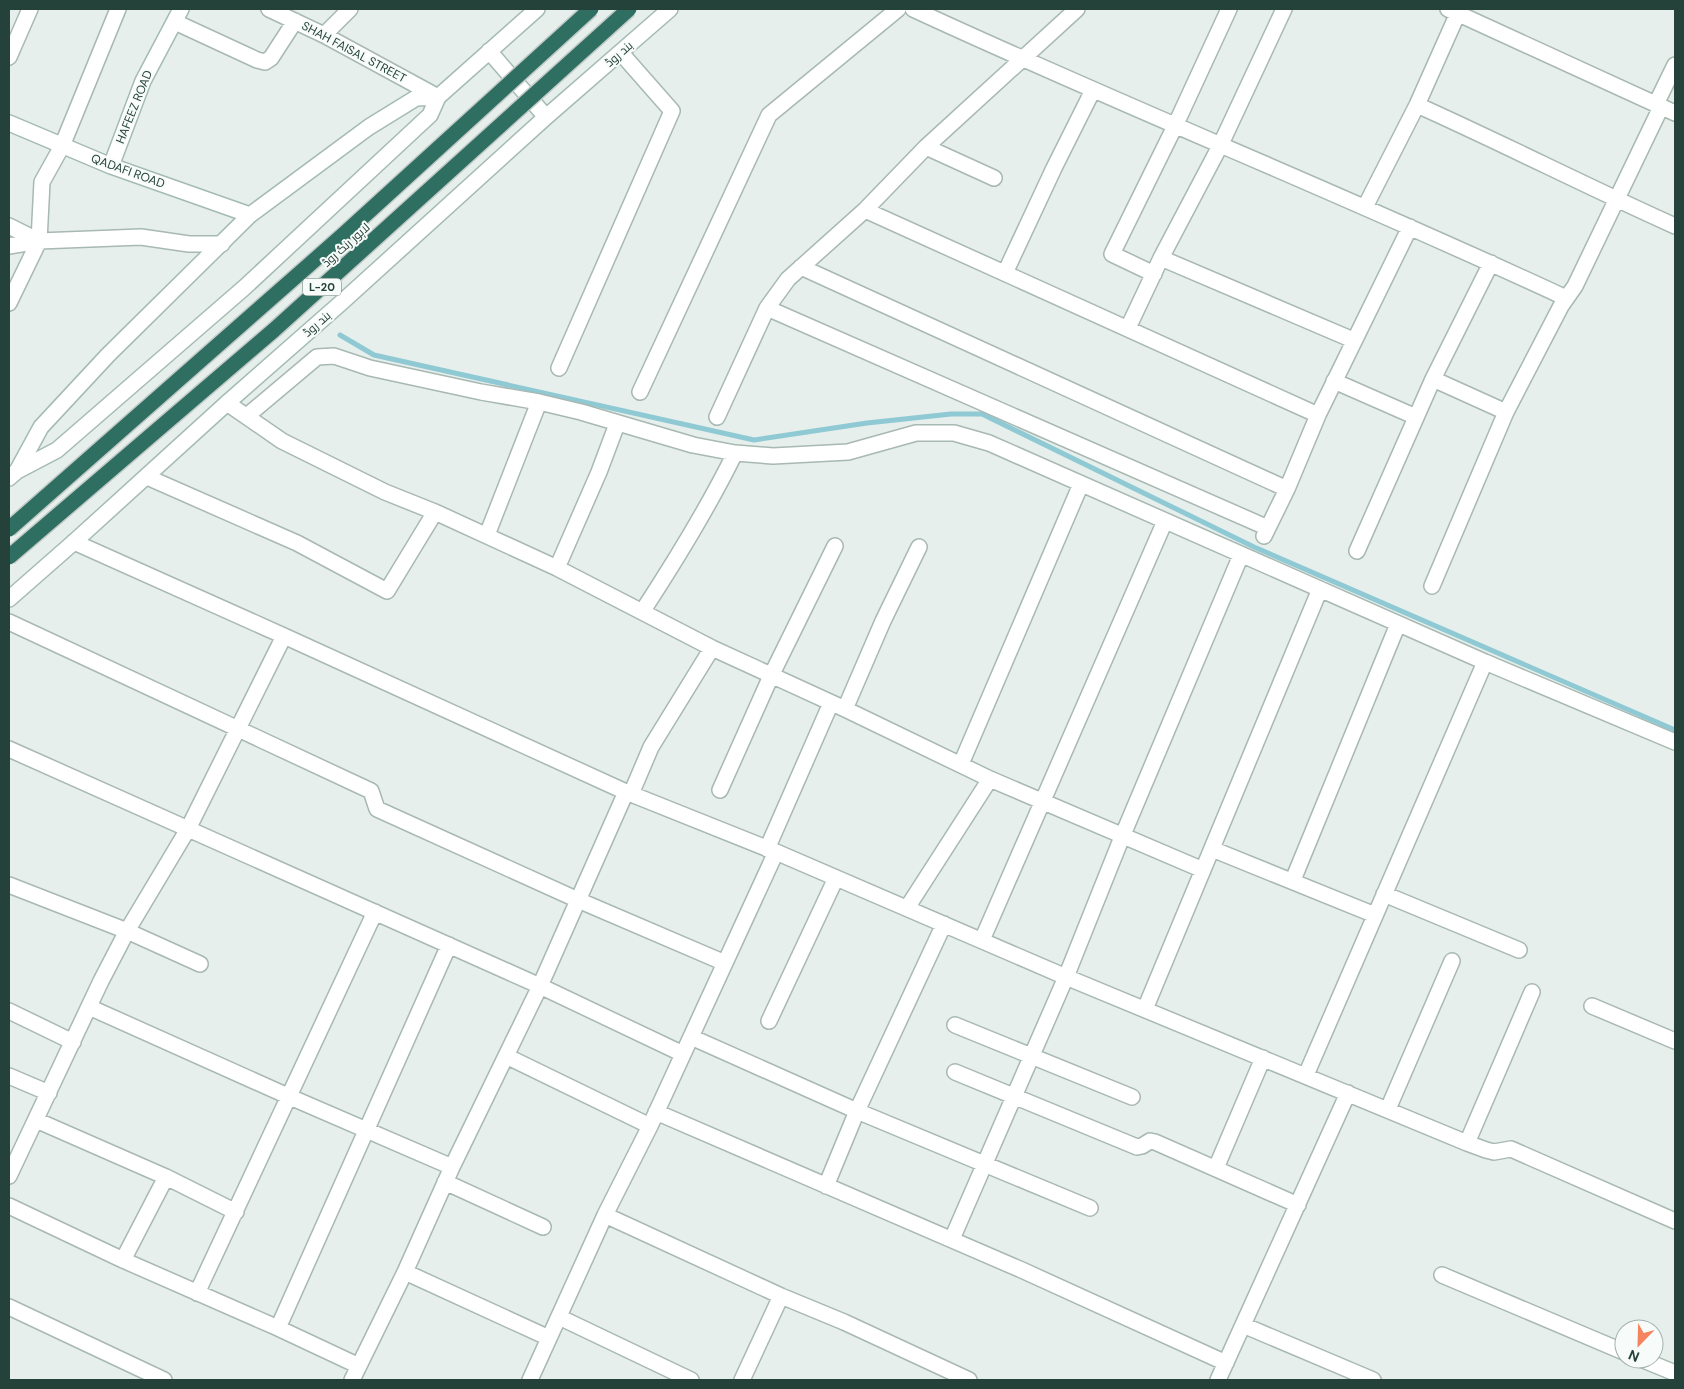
<svg xmlns="http://www.w3.org/2000/svg" width="1684" height="1389" viewBox="0 0 1684 1389" font-family="'DM Sans',Cairo,sans-serif">
<style>
.lines{fill:none;stroke-linecap:round;stroke-linejoin:round}
.stream{stroke:#8ec9d4;stroke-width:5}
.street-casing{stroke:#a8b8b2;stroke-width:18}
.secondary-casing{stroke:#a4bbb3;stroke-width:18}
.street{stroke:#fff;stroke-width:15}
.secondary{stroke:#fff;stroke-width:15}
.highway-bridge-casing{stroke:#c2cac8;stroke-width:18;stroke-linecap:butt}
.highway-bridge{stroke:#2f6f62;stroke-width:15}
.labels{text-anchor:middle;dominant-baseline:central;stroke-width:4;stroke-linejoin:round;paint-order:stroke}
.shield{fill:#f7fbf9;stroke:#637a73;stroke-width:1}
.shield-label{font-size:11px;font-weight:bold;fill:#24423a}
.street-label{font-size:12px;fill:#24423a;stroke:#f7fbf9}
</style>
<rect width="100%" height="100%" fill="#e6efeb"/>
<g class="lines">
<path class="stream" d="M340 335 374 355 754 440 867 423 951 414H982L1254 547 1675 730"/>
<g class="street-casing">
<path id="street" d="M269 9 324 35 438 97
M913 9C1129 109 1350 197 1566 298
M1077 9 926 147 865 210 788 279 767 308 1268 528
M1448 9 1675 113
M175 22 257 60 265 62 271 58 295 21
M324 35 350 9
M9 57 30 9
M1656 104 1675 65
M1417 105C1504 144 1588 187 1675 226
M926 147 994 178
M1365 207 1417 105 1458 13
M865 210 1318 415
M9 226 39 241
M9 246 39 241 141 237 189 244H222
M1161 258 1353 340
M801 267 1287 489
M1005 273 1054 168 1093 90
M1154 274 1112 254 1175 126 1229 9
M9 303 39 241 42 182 62 146 118 9
M1128 328 1161 258 1220 146 1284 9
M559 368 672 111 621 53
M1433 379 1491 263
M1334 381 1416 417
M640 392 769 115 898 9
M227 403 282 441 385 492 435 512 557 568 712 648 845 709 990 779 1203 870
M248 415 317 357 334 356 370 368 481 392 539 402 581 412 693 445 735 453 773 456 848 452 916 433H954L989 443 1485 662 1306 1075
M717 417 767 308
M147 477 297 543 387 591 435 512
M487 535 539 402
M1264 536 1287 489 1318 415 1410 227
M74 542 284 636 626 792 776 852 1066 977 1467 1143 1486 1150 1494 1152 1511 1149 1675 1221
M1357 551 1433 379 1506 412 1561 306 1575 286 1661 107
M557 568 599 472 617 424
M1432 586 1506 412
M642 612C676 560 708 508 735 453
M9 622 371 791 377 809 578 900 725 963
M1485 662 1675 742
M845 709 883 621 919 547
M9 749 540 986 683 1054
M961 764 1081 484
M720 790 771 676 835 546
M631 794 651 747 712 648
M767 849 831 703
M1212 849 1375 915
M1293 880 1398 624
M9 885 127 931 200 964
M1384 894 1519 950
M907 908 990 779
M982 940 1165 521
M1592 1006 1675 1041
M89 1007 290 1097 452 1167
M1145 1009 1320 589
M9 1011 73 1042
M769 1021 836 878
M955 1025 1132 1097
M691 1037 857 1111 1090 1208
M506 1056 650 1126
M955 1072 1137 1147 1142 1146 1150 1141 1155 1142 1298 1205
M9 1076 49 1093
M1388 1109 1452 961
M656 1112 1024 1271 1226 1363
M36 1120 166 1177 236 1212
M1467 1143 1532 992
M1216 1168 1263 1058
M9 1176 101 981 127 931 188 829 284 636
M445 1182 543 1227
M826 1186 857 1111 944 924
M9 1206 123 1260 278 1328 359 1366
M605 1215 781 1296 844 1322 969 1380
M952 1239 1066 977 1122 837 1241 555
M123 1260 166 1177
M405 1272 549 1338
M1442 1275 1624 1352
M197 1293 375 912
M9 1307 164 1380
M559 1317 691 1380
M1243 1325 1373 1380
M278 1328 449 945
M1641 1359 1675 1373
M352 1380 405 1272 452 1167 540 986 626 792
M530 1380 605 1215 650 1126 776 852
M742 1380 781 1296
M1218 1380 1348 1093"/>
</g>
<g class="secondary-casing">
<path id="secondary" d="M489 51 546 117
M9 123 111 166 250 215
M111 166 143 81 181 9
M17 471 41 427 108 355 250 215 369 127 416 98 438 97
M9 478 17 471 57 450 245 287 430 115 438 97 537 9
M9 599 74 542 227 403 342 302 546 117 670 9"/>
</g>
<use href="#street" class="street"/>
<use href="#secondary" class="secondary"/>
<g class="highway-bridge-casing">
<path id="highway-bridge" d="M9 529 343 235 591 9
M9 557 274 330 629 9"/>
</g>
<use href="#highway-bridge" class="highway-bridge"/>
</g>
<g class="labels">
<rect class="shield" x="303" y="278.5" width="38" height="17" rx="4"/>
<g class="shield-label">
<text x="322" y="287">L-20</text>
</g>
<g class="street-label">
<text transform="translate(354 52) rotate(28)">SHAH FAISAL STREET</text>
<text transform="translate(619 54) rotate(-41)">بند روڈ</text>
<text transform="translate(134 107) rotate(-68)">HAFEEZ ROAD</text>
<text transform="translate(128 171) rotate(20)">QADAFI ROAD</text>
<text transform="translate(346 245) rotate(-42)">لاہور رنگ روڈ</text>
<text transform="translate(317 324) rotate(-41)">بند روڈ</text>
</g>
</g>
<rect width="1684" height="1389" fill="none" stroke="#24423a" stroke-width="20"/>
<g transform="translate(1639 1344) rotate(203)"><circle r="24" fill="#f7fbf9" stroke="#a3b1ad"/>
<path d="M0-4L9 19L0 12L-9 19Z" fill="#f4845f"/>
<text y="-8" font-size="14" font-weight="bold" text-anchor="middle" fill="#24423a">N</text>
</g>
</svg>
